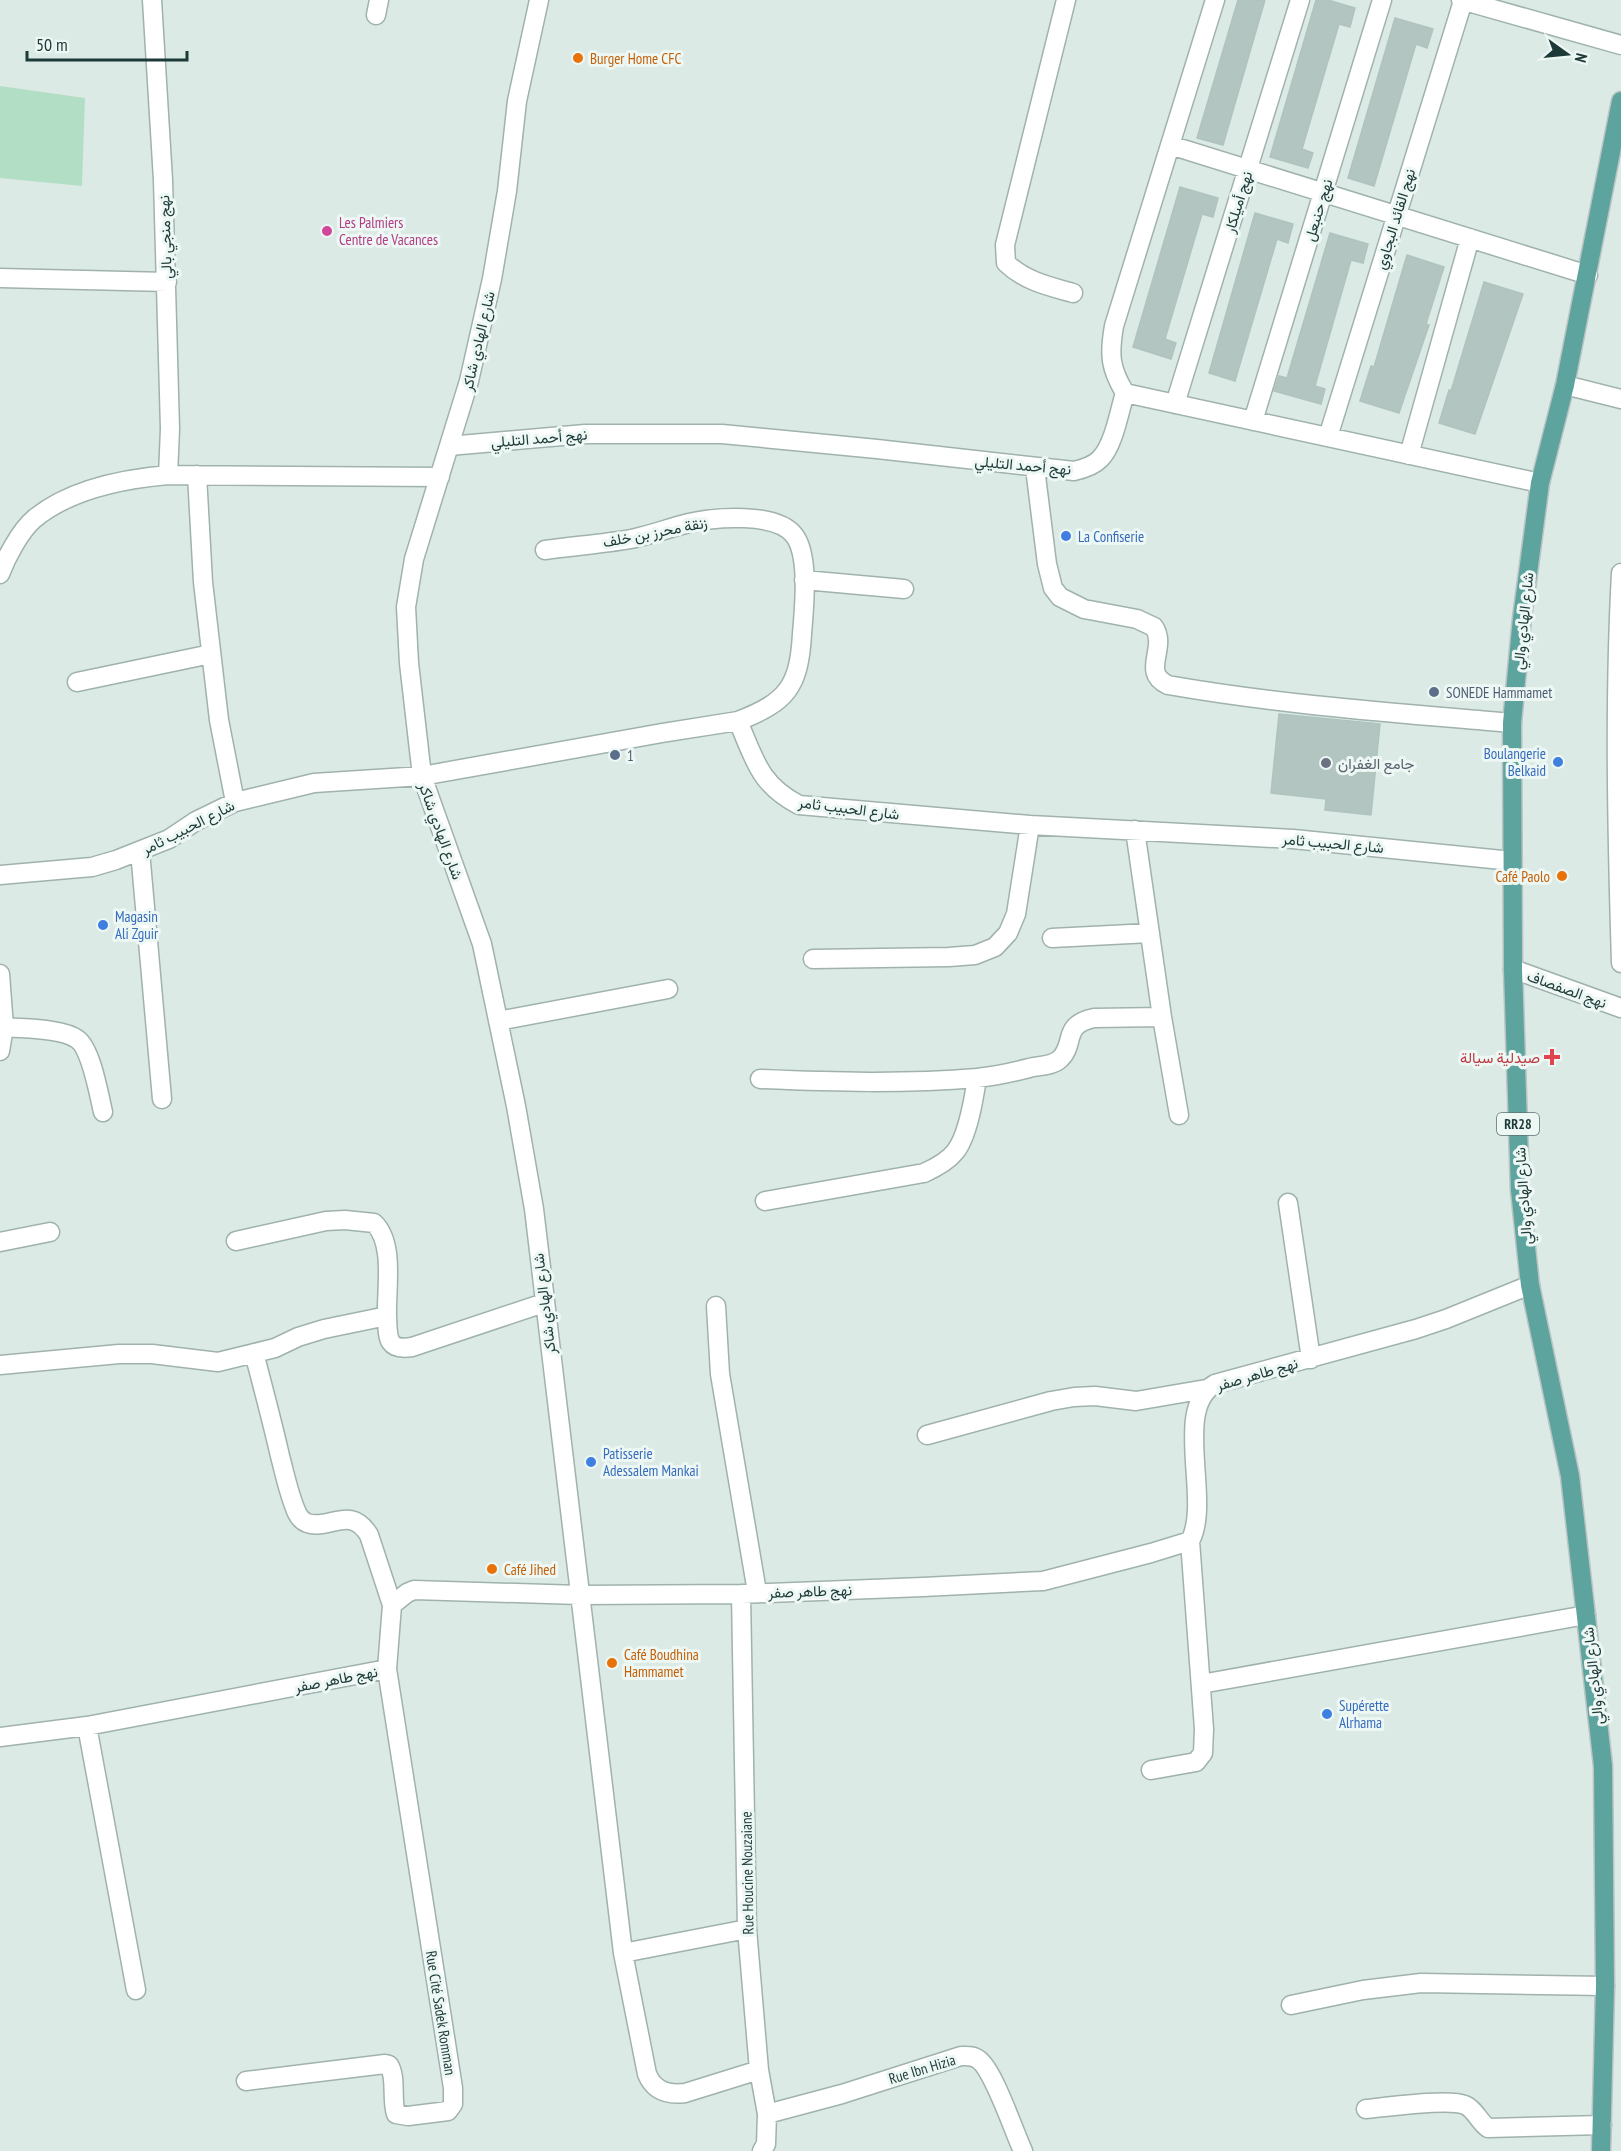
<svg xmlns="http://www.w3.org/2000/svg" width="1621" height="2151" viewBox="0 0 1621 2151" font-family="'PT Sans Narrow',Vazirmatn,sans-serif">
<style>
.green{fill:#b3dec6}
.building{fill:#b2c5c0;stroke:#afc4bf;stroke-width:1.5}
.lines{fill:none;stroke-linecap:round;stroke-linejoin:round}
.street-casing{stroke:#9fb2ae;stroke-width:21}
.primary-casing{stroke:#bbc4c3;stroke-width:21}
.street{stroke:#fff;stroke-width:18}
.primary{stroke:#5da39e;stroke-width:18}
.food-dot{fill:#e8710a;stroke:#edf7f4;stroke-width:2}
.hotel-dot{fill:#d1479c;stroke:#edf7f4;stroke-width:2}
.shop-dot{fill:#3f7fe0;stroke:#edf7f4;stroke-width:2}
.service-dot{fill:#5c6f8a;stroke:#edf7f4;stroke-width:2}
.worship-dot{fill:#6b7280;stroke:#edf7f4;stroke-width:2}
.health-dot{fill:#e0444e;stroke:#edf7f4;stroke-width:2}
.labels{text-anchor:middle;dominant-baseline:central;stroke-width:6;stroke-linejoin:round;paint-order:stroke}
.shield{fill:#edf7f4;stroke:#5b7370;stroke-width:1.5}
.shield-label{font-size:14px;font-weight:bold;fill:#1d3a38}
.food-label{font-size:15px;fill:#c56008;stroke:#edf7f4;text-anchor:start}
.street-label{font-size:15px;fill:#1d3a38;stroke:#edf7f4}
.hotel-label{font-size:15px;fill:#b23c85;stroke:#edf7f4;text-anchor:start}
.shop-label{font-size:15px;fill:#366cbe;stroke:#edf7f4;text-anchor:start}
.service-label{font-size:15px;fill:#4e5e75;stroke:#edf7f4;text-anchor:start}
.worship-label{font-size:15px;fill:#5b616d;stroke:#edf7f4;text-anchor:start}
.health-label{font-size:15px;fill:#be3a42;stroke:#edf7f4;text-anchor:end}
</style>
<rect width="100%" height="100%" fill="#dceae6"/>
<path class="green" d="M0 86 85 98 82 186 0 178Z"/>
<path class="building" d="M1238 0H1265L1223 145 1197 138Z
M1316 0H1328L1355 8 1350 27 1339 24 1302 149 1313 153 1308 168 1270 157Z
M1395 18 1433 29 1427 48 1416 44 1374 186 1348 178Z
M1180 187 1218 198 1213 217 1202 214 1165 339 1176 343 1171 359 1133 347Z
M1255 213 1293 224 1288 243 1277 239 1235 381 1209 373Z
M1330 233 1368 244 1363 263 1351 260 1315 386 1325 389 1321 404 1274 391 1279 376 1287 378Z
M1407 255 1444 267 1426 324 1429 325 1399 413 1360 401 1371 366 1374 367Z
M1484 282 1523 294 1475 434 1439 423 1449 390 1451 391Z
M1279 714 1380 724 1371 815 1325 810 1326 799 1271 793Z"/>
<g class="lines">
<g class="street-casing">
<path id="street" d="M152 0 163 180 170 429 168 475
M539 0 517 101 507 191 492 279 469 381 414 559 406 607 409 663 422 776 482 944 516 1106 534 1209 623 1953 647 2074C654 2091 668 2095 685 2093L759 2070
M1066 0 1005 245 1006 263C1025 281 1048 286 1073 293
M1461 0 1621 45
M376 15 379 0
M1170 145 1588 275
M0 278 167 282
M1565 385 1621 399
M1125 393 1540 483
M1125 393C1110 368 1109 355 1114 326L1215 0
M1175 404 1300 0
M1253 421 1382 0
M1328 437 1463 1
M449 446 585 434H722L877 449 1074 471C1083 469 1093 466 1100 459 1114 445 1119 412 1125 393
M1409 455 1470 238
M1035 468 1047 564 1053 588 1060 597 1084 609 1137 619 1154 627C1168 648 1140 672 1168 685 1282 705 1397 713 1512 723
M197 475 203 582 219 720 235 802
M545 550C573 546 603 544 631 539 651 535 669 528 689 523 715 517 776 512 794 535 810 555 804 609 802 634 799 687 787 702 738 721
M1621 573C1614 703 1617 833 1621 963
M0 574C6 558 20 531 34 519 70 489 122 479 168 475L440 477
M804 580 904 589
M77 682 211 654
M1135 830 1162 1017 1179 1115
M140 851 162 1099
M0 875 92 867 116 860 169 839 196 821 235 802 314 783 422 776 662 733 738 721C755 760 759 784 799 805L1030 825 1293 839 1512 861
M1052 938 1150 933
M813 959 949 957 975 955 995 947 1008 933 1016 914 1030 825
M1513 969 1621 1008
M0 974 4 1027 0 1051
M498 1021 668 989
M4 1027C23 1029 62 1028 77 1039 91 1048 99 1095 103 1112
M760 1079C833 1082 904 1084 977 1078
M765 1201 924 1173C935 1168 947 1162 955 1152 968 1136 974 1098 977 1078 996 1076 1010 1073 1029 1068 1039 1065 1051 1067 1060 1059 1076 1044 1061 1025 1094 1018L1162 1017
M1288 1203 1311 1359
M236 1241 326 1221 345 1220 374 1223C395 1243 386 1289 387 1316
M0 1242 50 1232
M716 1306 720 1374 757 1592
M254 1353C263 1387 272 1421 280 1456 285 1475 289 1495 297 1513 299 1517 302 1521 307 1523 329 1531 350 1504 369 1535L392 1605
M0 1365 119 1354H152L218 1362 275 1348 298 1337 324 1329 387 1316C388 1337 386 1351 412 1347L544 1303
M927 1435 1051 1401 1074 1397 1095 1396 1136 1401 1206 1389
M741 1594 747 1929 759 2070 767 2114 766 2144 762 2151
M1201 1684 1586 1615
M87 1726 136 1990
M0 1737 87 1726 387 1669
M1151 1770 1196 1762 1203 1753 1204 1729 1190 1541
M623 1953 747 1929
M1291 2005 1363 1990 1421 1983 1605 1986
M246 2081 385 2064 389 2065C397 2078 391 2099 396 2114L408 2116 448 2111 453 2104V2088L387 1669 392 1605 407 1593 414 1590 580 1595 741 1594 923 1587 1043 1581 1151 1553 1190 1541C1212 1502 1172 1408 1215 1384L1416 1329 1446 1319 1530 1285
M1366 2109C1386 2107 1449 2098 1465 2105 1475 2109 1479 2122 1488 2128L1602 2125
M767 2114 842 2094 961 2056C967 2056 973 2055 979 2060 994 2071 1014 2132 1023 2151"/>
</g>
<g class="primary-casing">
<path id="primary" d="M1601 2151 1605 1986 1603 1766 1570 1476 1530 1285 1520 1190 1513 969 1512 723 1522 618 1540 483 1565 385 1621 101"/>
</g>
<use href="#street" class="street"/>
<use href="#primary" class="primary"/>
</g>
<g class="food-dot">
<circle cx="578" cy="58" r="6"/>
<circle cx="1562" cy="876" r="6"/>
<circle cx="492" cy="1569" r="6"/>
<circle cx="612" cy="1663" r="6"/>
</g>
<circle class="hotel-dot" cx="327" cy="231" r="6"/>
<g class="shop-dot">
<circle cx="1066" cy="536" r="6"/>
<circle cx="1558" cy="762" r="6"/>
<circle cx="103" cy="925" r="6"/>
<circle cx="591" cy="1462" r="6"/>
<circle cx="1327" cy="1714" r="6"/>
</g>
<g class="service-dot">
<circle cx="1434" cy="692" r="6"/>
<circle cx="615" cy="755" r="6"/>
</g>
<circle class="worship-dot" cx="1326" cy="763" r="6"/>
<path class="health-dot" d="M1549 1048h6v6h6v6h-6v6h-6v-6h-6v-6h6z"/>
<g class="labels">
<rect class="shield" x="1497" y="1113" width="42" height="22" rx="4.5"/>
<g class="shield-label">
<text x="1518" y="1124">RR28</text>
</g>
<g class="food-label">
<text x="590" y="58">Burger Home CFC</text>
<text x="1550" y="876" text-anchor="end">Café Paolo</text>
<text x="504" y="1569">Café Jihed</text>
<text x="624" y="1654">Café Boudhina<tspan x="624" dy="17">Hammamet</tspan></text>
</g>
<g class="street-label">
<text transform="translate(1238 202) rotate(-73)">نهج أميلكار</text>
<text transform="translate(1318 210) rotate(-73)">نهج حنبعل</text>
<text transform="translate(1395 219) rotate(-73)">نهج القائد البجاوي</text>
<text transform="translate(165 237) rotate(-92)">نهج منجي بالي</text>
<text transform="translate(478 341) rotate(-77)">شارع الهادي شاكر</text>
<text transform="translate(539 438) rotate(-5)">نهج أحمد التليلي</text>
<text transform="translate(1023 465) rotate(5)">نهج أحمد التليلي</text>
<text transform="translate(655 532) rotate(-11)">زنقة محرز بن خلف</text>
<text transform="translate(1523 621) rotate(-84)">شارع الهادي والي</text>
<text transform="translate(849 808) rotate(7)">شارع الحبيب ثامر</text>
<text transform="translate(188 827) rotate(-27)">شارع الحبيب ثامر</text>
<text transform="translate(441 831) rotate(70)">شارع الهادي شاكر</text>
<text transform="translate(1333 843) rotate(5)">شارع الحبيب ثامر</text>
<text transform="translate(1567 989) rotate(20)">نهج الصفصاف</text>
<text transform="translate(1523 1196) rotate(-94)">شارع الهادي والي</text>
<text transform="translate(544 1304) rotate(-97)">شارع الهادي شاكر</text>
<text transform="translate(1257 1374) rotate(-16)">نهج طاهر صفر</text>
<text transform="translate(810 1591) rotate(-2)">نهج طاهر صفر</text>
<text transform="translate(1593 1676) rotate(-96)">شارع الهادي والي</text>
<text transform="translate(336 1679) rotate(-11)">نهج طاهر صفر</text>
<text transform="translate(747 1873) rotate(-91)">Rue Houcine Nouzaiane</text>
<text transform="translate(441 2013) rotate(81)">Rue Cité Sadek Romman</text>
<text transform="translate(922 2069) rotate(-17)">Rue Ibn Hizia</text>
</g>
<g class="hotel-label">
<text x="339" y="222">Les Palmiers<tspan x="339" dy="17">Centre de Vacances</tspan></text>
</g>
<g class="shop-label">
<text x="1078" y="536">La Confiserie</text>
<text x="1546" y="753" text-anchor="end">Boulangerie<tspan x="1546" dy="17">Belkaid</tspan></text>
<text x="115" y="916">Magasin<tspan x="115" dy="17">Ali Zguir</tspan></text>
<text x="603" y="1453">Patisserie<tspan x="603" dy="17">Adessalem Mankai</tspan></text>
<text x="1339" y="1705">Supérette<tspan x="1339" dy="17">Alrhama</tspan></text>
</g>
<g class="service-label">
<text x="1446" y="692">SONEDE Hammamet</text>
<text x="627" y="755">1</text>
</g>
<g class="worship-label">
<text x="1338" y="763">جامع الغفران</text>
</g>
<g class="health-label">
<text x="1540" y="1057">صيدلية سيالة</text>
</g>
</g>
<g transform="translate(1567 54) rotate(105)" stroke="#edf7f4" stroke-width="4.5" paint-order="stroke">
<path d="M0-4.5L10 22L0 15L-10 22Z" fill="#1d3a38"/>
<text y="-9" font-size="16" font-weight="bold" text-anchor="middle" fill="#1d3a38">N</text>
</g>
<path d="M27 51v9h160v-9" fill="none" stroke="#1d3a38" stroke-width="3"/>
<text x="36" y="51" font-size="18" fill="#1d3a38" stroke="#edf7f4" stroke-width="4.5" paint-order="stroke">50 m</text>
</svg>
